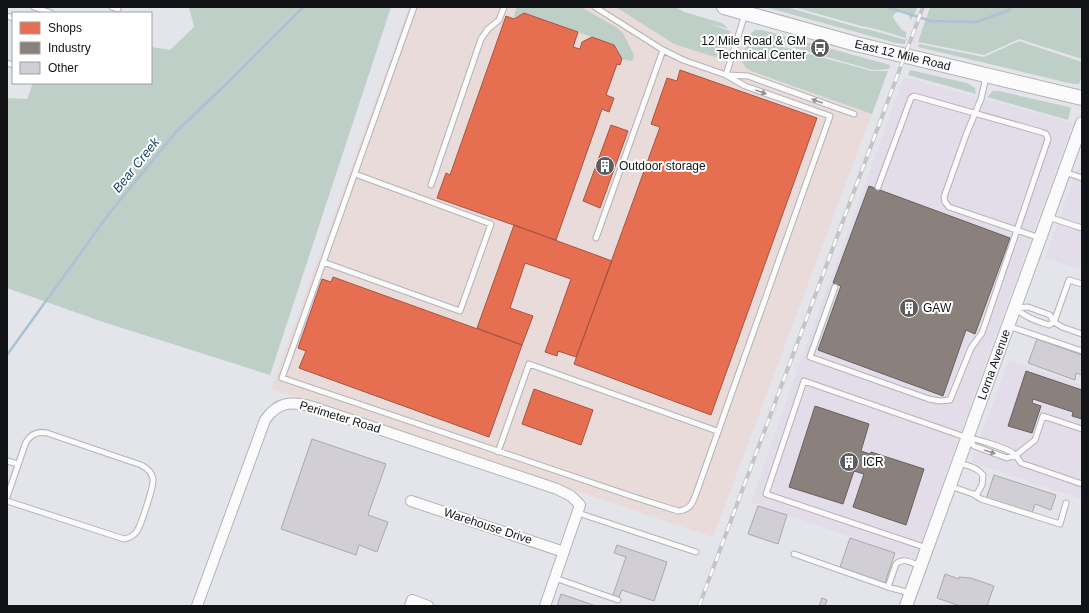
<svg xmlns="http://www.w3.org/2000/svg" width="1089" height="613" viewBox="0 0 1089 613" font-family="Helvetica,sans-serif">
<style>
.commercial{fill:#e9dbda}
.industrial{fill:#e3dce9}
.green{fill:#becfc7}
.shops{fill:#e76f51;stroke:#a7533f}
.industry{fill:#8a817c;stroke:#66605d}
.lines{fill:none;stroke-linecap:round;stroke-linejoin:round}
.stream{stroke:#adc1d4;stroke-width:2.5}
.building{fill:#d1ced6;stroke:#a9a9ac}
.service-casing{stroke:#b2b3b7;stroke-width:7}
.minor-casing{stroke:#b2b3b7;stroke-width:12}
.tertiary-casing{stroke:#b2b3b7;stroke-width:14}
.secondary-casing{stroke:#b2b3b7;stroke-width:16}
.path{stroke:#d0d0d1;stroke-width:1.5;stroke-dasharray:1 3;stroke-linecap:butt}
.service{stroke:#fbfbfc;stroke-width:5}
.minor{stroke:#fbfbfc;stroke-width:10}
.tertiary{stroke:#fbfbfc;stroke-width:12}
.secondary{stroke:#fbfbfc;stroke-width:14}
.rail-casing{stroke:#c4c4c5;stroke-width:4}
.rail{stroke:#fff;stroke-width:2.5;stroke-dasharray:8;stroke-linecap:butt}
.oneway{fill:#929394}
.labels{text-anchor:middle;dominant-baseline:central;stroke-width:4;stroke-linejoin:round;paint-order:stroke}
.poi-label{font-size:12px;fill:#121316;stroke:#fff;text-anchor:start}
.street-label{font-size:12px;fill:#121316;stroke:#fff}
.water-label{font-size:13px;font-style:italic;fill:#154566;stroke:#fff}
</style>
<rect width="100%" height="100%" fill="#e4e5ea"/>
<path class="commercial" d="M409 7H650L750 38 842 64 872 72 888 71 713 537 271 389Z"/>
<path class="industrial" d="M904 77 1073 123 964 423 915 560 751 502 799 365Z
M1082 156V270L1045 258Z
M1009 360 1082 385V499L971 462Z"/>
<path class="green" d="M189 7H391L270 375 100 321 7 288V98L27 99 33 83H151V47L170 50 194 27Z
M517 7H581L616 27 623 33 634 55 633 60 631 61 622 59 614 45 525 13 513 18Z
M616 7H675L684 12 722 23 729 29 707 23 730 31C728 41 726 55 715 57L674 44Z
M765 7H786L860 28 871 30 906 40 905 44 896 43Z
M794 7H918L911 20 909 17 910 13 901 10 894 14 893 18 902 30 906 32V38C891 34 876 28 861 26Z
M930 7H1082V59L1019 39 984 55 918 42Z
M755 30H762L890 65 889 69 873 70 749 35Z
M750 38 872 71H888L872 114 751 71 746 68 742 62 744 51Z
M1019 41 1082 62V76L1079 84H1073L918 47 919 44 984 57Z
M910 70 967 83 975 88 976 94 908 75Z
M993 91H999L1069 107 1071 108 1068 120 987 97Z"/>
<path class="shops" d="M524 13 578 32 573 47 580 49 582 42 592 37 614 45 622 59 620 65 617 64 606 95 614 98 609 112 602 109 556 240 437 198 446 173 450 175 506 16 514 19Z
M680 70 817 118 711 415 574 364 660 127 651 124 667 78 677 81Z
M611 125 628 131 600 208 583 201Z
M514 225 612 261 576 357 558 351 557 356 545 352 571 279 525 263 510 308 533 316 522 345 477 328Z
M333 277 522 345 489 437 299 368 306 351 298 348 322 279 331 282Z
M534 389 593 410 581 445 522 424Z"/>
<path class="industry" d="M869 186 1010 238 975 334 966 330 943 396 818 350 841 286 833 283Z
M1026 371 1082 390V419L1072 416 1073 412 1033 399 1032 403 1041 406 1032 433 1008 426Z
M815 406 869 424 861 451 870 454 871 452 924 469 906 525 853 507 864 474 854 471 843 504 789 487Z"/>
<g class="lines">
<path class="stream" d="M887 7 931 21 976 22 1009 10 1011 7
M7 355 108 215 176 132 224 86 303 7"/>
</g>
<path class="building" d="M1037 339 1082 355V375L1076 373 1075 380 1028 363Z
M312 439 386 464 368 515 388 522 377 552 359 545 356 555 281 529Z
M994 475 1056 495 1051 510 1035 504 1032 514 986 499Z
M758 506 787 515 778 544 748 534Z
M850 538 895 553 885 583 840 567Z
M617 545 667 562 654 601 622 590 619 597 613 595 626 557 614 553Z
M945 574 959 579V577L971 578 994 586 987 606H960L937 598Z
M561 594 596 606H557Z
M822 598 827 600 825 606H819Z"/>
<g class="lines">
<g class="service-casing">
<path id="service" d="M34 7 51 13
M112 7 118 9
M414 7 282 378 634 497 678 511C691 510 693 502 697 491L830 116 745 86 726 75 683 60 663 50 595 7
M7 16 13 18
M7 63 13 65
M726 75 745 14
M727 75 748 76 854 114
M986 77 981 99 966 135 944 197 945 202 949 207 1040 238
M1065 172 1082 178
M431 185 481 39 488 29 499 20 504 7
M1048 217 1082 228
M596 238 663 50
M323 262 460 311 491 224 355 174
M1082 284 1069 280 1054 322 1062 327 1082 334
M835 287 810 357 929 399 940 401 950 400 971 348 982 333 1048 139 1046 134 1041 132 914 96 911 98 878 187
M1028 307 1050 315 1054 322 1049 325C1034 320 1027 318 1015 308Z
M1008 326 1082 351
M968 438 974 446 1007 458 1016 455 1035 440 1043 416 1082 429
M498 452 529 364 717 431
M7 461 18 464
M950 486 973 494H977L982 485 983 475C977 467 968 466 959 463
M973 494 981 499 1060 524 1066 503
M7 497 26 442C31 434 38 431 47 433L141 465C147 468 152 473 153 479 154 486 141 525 137 531 134 536 129 538 124 539L7 501
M578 513 696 552
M927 548 766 494 804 381 968 438C977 439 1006 448 1013 453 1016 456 1019 459 1021 463L1082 484
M794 554 888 587 910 593
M555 578 618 600
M888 587 896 564C903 557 912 563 920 566"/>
</g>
<g class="minor-casing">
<path id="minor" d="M411 501 564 552
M197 606 265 420C278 401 292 401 313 407L557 489 571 496 580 505 545 606
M410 606 412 600 428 606"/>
</g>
<g class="tertiary-casing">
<g id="tertiary">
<path id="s1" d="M906 606 1082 123"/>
</g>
</g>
<g class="secondary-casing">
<g id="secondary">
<path id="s2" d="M724 7 856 44 1082 98"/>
</g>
</g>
<path class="path" d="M906 39 915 42"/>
<use href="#service" class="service"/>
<use href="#minor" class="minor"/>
<use href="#tertiary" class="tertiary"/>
<use href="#secondary" class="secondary"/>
<g class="rail-casing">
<path id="rail" d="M699 606 923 7"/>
</g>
<use href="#rail" class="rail"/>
</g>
<defs><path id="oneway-solid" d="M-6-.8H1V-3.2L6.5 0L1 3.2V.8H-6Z"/></defs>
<g class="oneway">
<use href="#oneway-solid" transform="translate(761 92) rotate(20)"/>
<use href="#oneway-solid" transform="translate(817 101) rotate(-160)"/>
<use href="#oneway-solid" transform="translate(990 452) rotate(19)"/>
</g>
<defs>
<g id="bus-disc" transform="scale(1)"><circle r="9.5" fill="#5c5c60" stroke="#fff"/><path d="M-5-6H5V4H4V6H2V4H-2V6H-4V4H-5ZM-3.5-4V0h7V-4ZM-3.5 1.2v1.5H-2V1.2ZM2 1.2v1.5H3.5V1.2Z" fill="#fff"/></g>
<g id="building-disc" transform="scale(1)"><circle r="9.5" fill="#5c5c60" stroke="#fff"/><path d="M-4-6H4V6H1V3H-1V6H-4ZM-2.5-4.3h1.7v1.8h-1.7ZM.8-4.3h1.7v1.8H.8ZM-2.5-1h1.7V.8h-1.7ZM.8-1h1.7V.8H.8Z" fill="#fff"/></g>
</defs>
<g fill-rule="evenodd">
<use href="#bus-disc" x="820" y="48"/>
<use href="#building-disc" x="605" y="166"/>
<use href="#building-disc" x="909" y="308"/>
<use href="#building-disc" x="849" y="462"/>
</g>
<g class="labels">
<g class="poi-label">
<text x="806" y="41" text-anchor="end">12 Mile Road &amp; GM<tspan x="806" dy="14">Technical Center</tspan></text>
<text x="619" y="166">Outdoor storage</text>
<text x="923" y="308">GAW</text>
<text x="863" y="462">ICR</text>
</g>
<g class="street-label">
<text stroke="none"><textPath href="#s2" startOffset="185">East 12 Mile Road</textPath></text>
<text stroke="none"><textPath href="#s1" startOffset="257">Lorna Avenue</textPath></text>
<text transform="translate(340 417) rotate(17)">Perimeter Road</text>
<text transform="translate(488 526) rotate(18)">Warehouse Drive</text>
</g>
<g class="water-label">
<text transform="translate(136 165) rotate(-51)">Bear Creek</text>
</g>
</g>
<rect width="1089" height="613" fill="none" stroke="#121316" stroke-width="16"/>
<rect x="12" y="12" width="140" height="72" fill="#ffffff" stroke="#a0a1a2"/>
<rect x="20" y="22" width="20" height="12" fill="#e76f51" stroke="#a0a1a2"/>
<text x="48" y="32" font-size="12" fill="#121316">Shops</text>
<rect x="20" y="42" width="20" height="12" fill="#8a817c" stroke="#a0a1a2"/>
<text x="48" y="52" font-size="12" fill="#121316">Industry</text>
<rect x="20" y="62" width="20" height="12" fill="#d1ced6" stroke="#a0a1a2"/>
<text x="48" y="72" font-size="12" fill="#121316">Other</text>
</svg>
